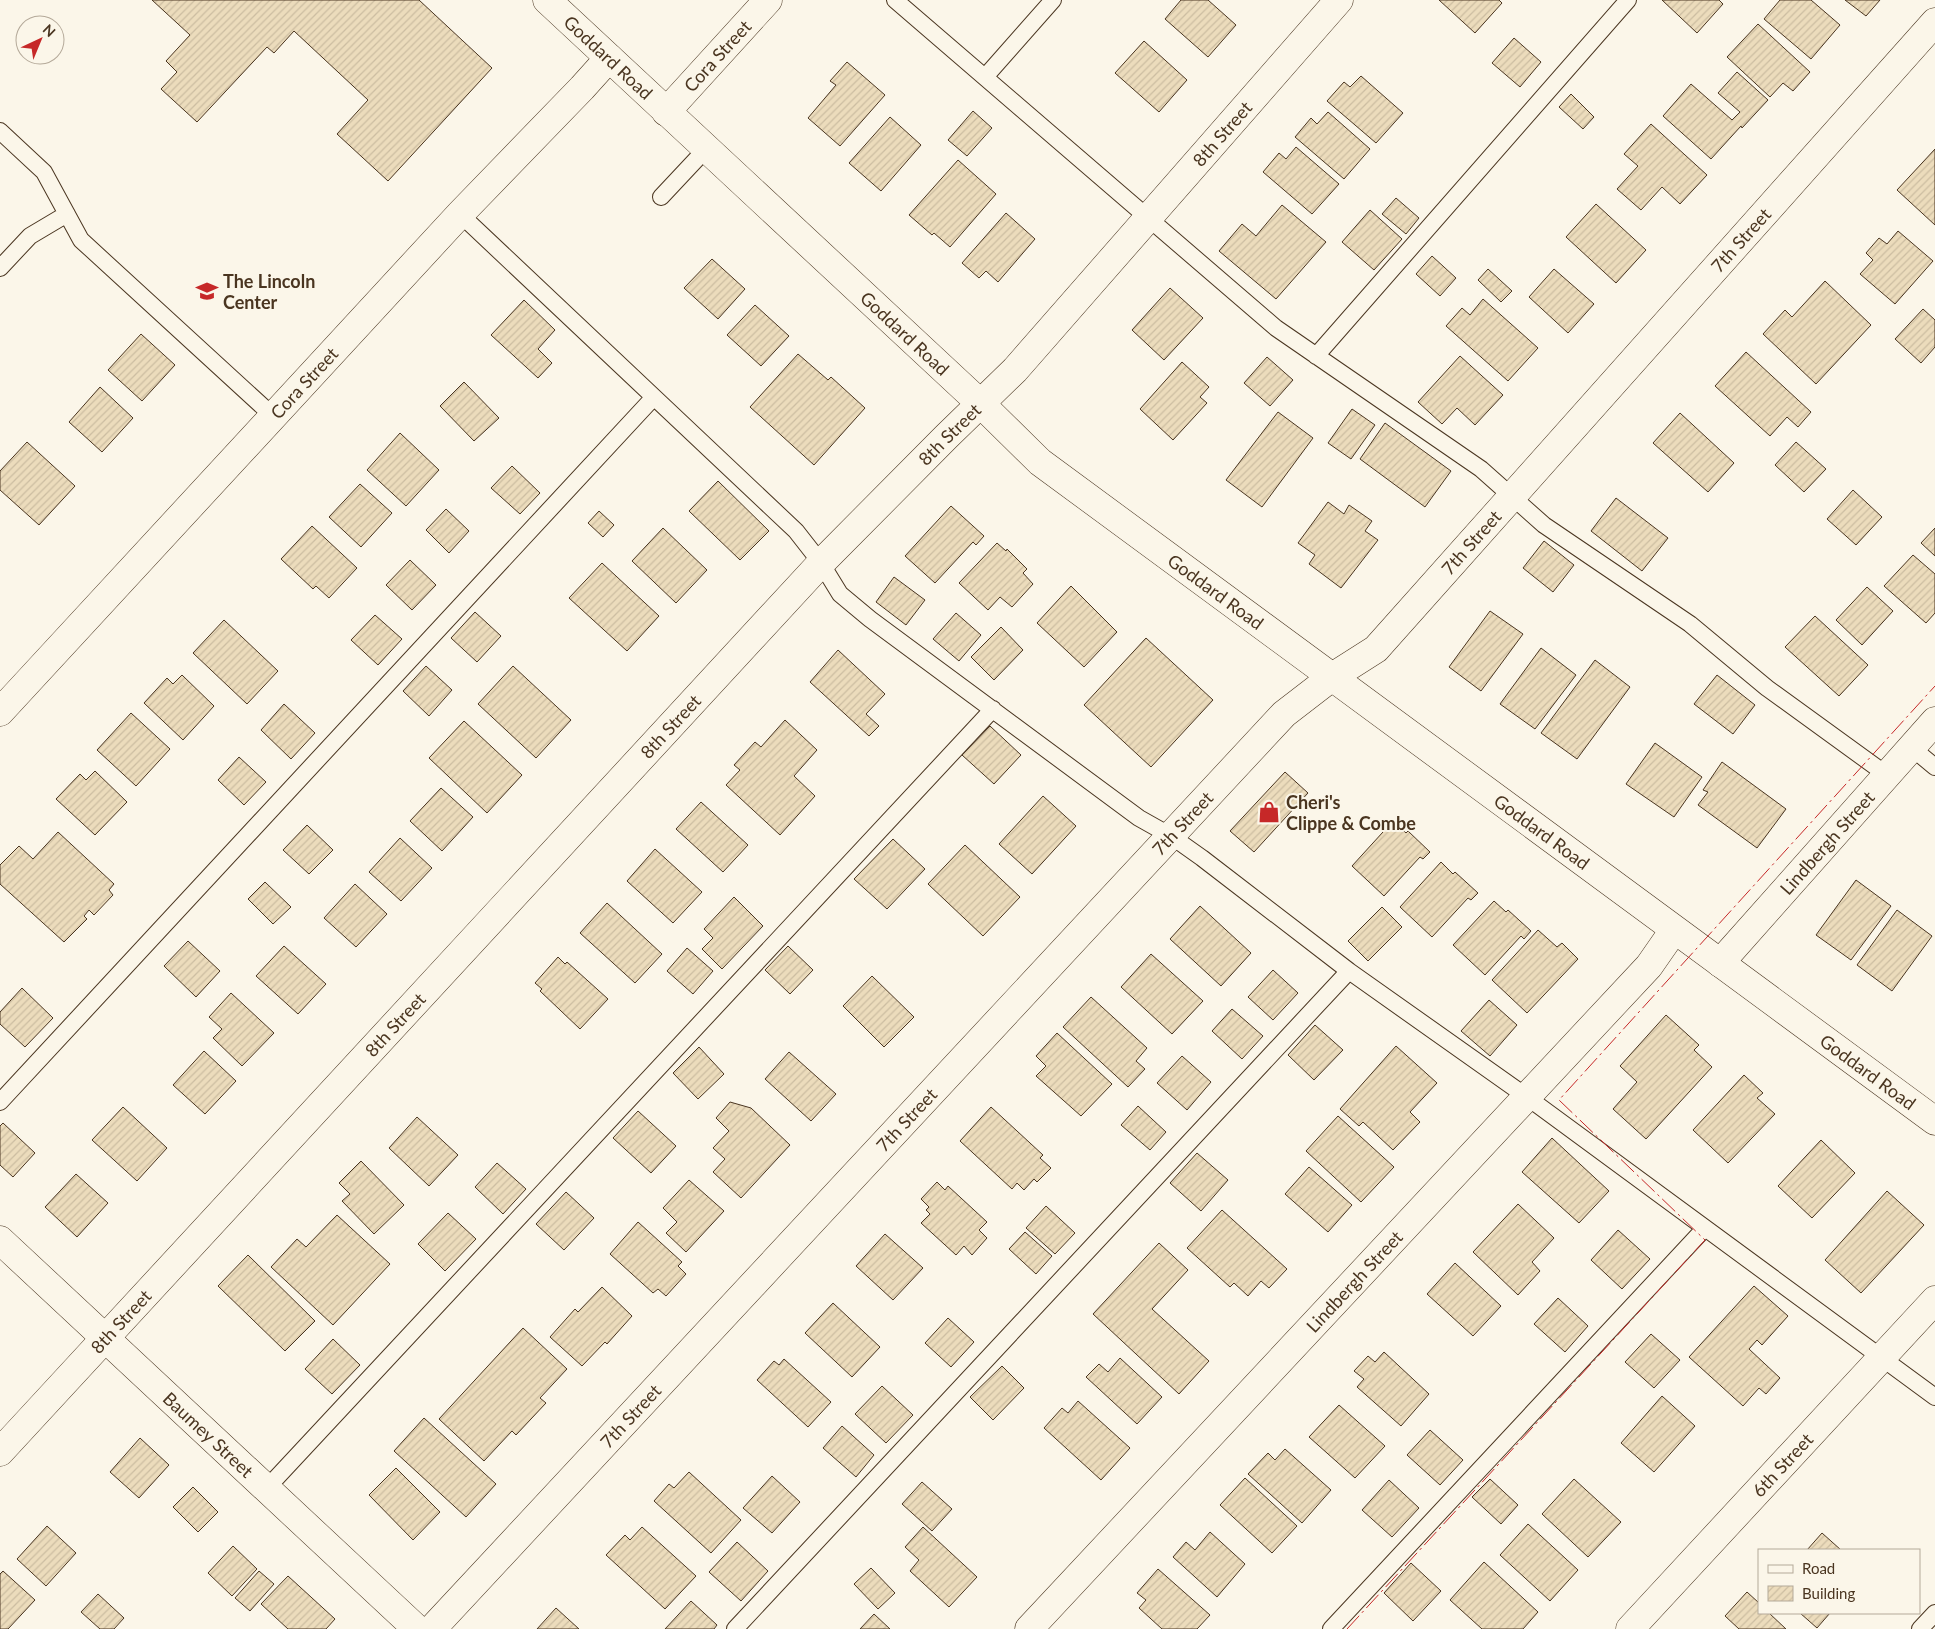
<svg xmlns="http://www.w3.org/2000/svg" width="1935" height="1629" viewBox="0 0 1935 1629" font-family="Lato,sans-serif">
<style>
.building{fill:url(#building-hatch);stroke:#4a3520}
.lines{fill:none;stroke-linecap:round;stroke-linejoin:round}
.service-casing{stroke:#4a3520;stroke-width:18}
.minor-casing{stroke:#4a3520;stroke-width:29}
.tertiary-casing{stroke:#4a3520;stroke-width:29}
.service{stroke:#fbf6e9;stroke-width:16}
.minor{stroke:#fbf6e9;stroke-width:28}
.tertiary{stroke:#fbf6e9;stroke-width:28}
.power{stroke:#c62828;stroke-width:1;stroke-dasharray:18 4 2.5 4;stroke-linecap:butt}
.labels{text-anchor:middle;dominant-baseline:central;stroke-width:4;stroke-linejoin:round;paint-order:stroke}
.street-label{font-size:18px;fill:#4a3520;stroke:#fbf6e9}
.poi-label{font-size:18px;font-weight:bold;fill:#4a3520;stroke:#fbf6e9;text-anchor:start}
</style>
<defs>
<pattern id="building-hatch" width="6" height="6" patternUnits="userSpaceOnUse" patternTransform="scale(1.25)"><rect width="6" height="6" fill="#ecdcbc"/><path d="M-1 1l2-2M0 6l6-6M5 7l2-2" fill="none" stroke="#ccbda1"/></pattern>
</defs>
<rect width="100%" height="100%" fill="#fbf6e9"/>
<path class="building" d="M152 0H419L492 68 388 181 337 134 368 100 294 31 274 53 267 47 197 122 161 89 177 72 166 61 190 35Z
M1181 0H1208L1236 25 1208 57 1165 19Z
M1439 0H1499L1502 3 1475 33Z
M1662 0H1719L1723 4 1697 33Z
M1780 0H1811L1840 25 1811 59 1764 19Z
M1845 0H1880L1866 16Z
M1758 24 1810 72 1793 91 1783 83 1770 97 1727 57Z
M1514 38 1541 62 1520 87 1492 63Z
M1144 41 1187 80 1159 112 1115 73Z
M847 62 885 95 840 146 808 118 836 85 830 81Z
M1737 72 1768 100 1742 128 1741 126 1711 159 1663 116 1691 84 1732 120 1740 112 1718 93Z
M1361 76 1403 113 1376 143 1327 101 1344 82 1350 87Z
M1571 94 1594 117 1583 129 1559 107Z
M973 111 992 128 967 156 948 140Z
M1328 112 1370 149 1344 179 1295 137 1311 118 1317 124Z
M890 117 921 145 881 191 849 163Z
M1651 124 1707 175 1680 204 1662 187 1641 210 1617 189 1638 166 1624 154Z
M1296 147 1339 184 1312 214 1263 172 1279 153 1286 159Z
M1935 149V225L1897 190Z
M958 160 996 194 950 247 934 233 932 235 909 215Z
M1396 198 1419 218 1406 234 1382 214Z
M1596 204 1646 250 1616 283 1566 237Z
M1282 205 1326 242 1276 299 1219 251 1242 224 1256 236Z
M1370 210 1402 239 1374 270 1342 242Z
M1006 213 1035 239 998 282 986 271 979 278 962 263Z
M1898 231 1933 261 1895 304 1860 274 1873 260 1866 253 1879 238 1887 244Z
M1432 256 1456 278 1440 296 1416 274Z
M712 259 745 289 718 319 684 288Z
M1488 269 1512 291 1501 302 1478 280Z
M1554 269 1594 304 1568 333 1529 297Z
M1825 281 1871 325 1816 384 1763 334 1785 310 1792 317Z
M1170 288 1203 318 1164 360 1132 330Z
M1483 299 1538 348 1508 381 1446 326 1462 308 1470 315Z
M524 300 555 330 538 349 552 363 538 378 491 335Z
M755 305 789 336 761 366 727 335Z
M1923 309 1935 320V347L1921 363 1895 339Z
M141 334 175 365 142 401 108 370Z
M1746 352 1811 412 1798 427 1787 417 1770 436 1715 386Z
M798 354 828 380 831 377 865 408 814 465 750 407Z
M1460 356 1503 395 1475 425 1457 408 1442 424 1418 402Z
M1267 357 1293 380 1270 406 1244 383Z
M1182 362 1209 387 1200 397 1207 403 1173 440 1140 409Z
M464 382 499 418 474 441 440 406Z
M100 387 133 418 102 452 69 422Z
M1352 409 1375 425 1351 459 1328 443Z
M1278 412 1313 438 1262 507 1226 480Z
M1680 413 1734 463 1708 492 1653 443Z
M1385 423 1451 471 1425 507 1360 459Z
M400 433 439 470 406 506 367 470Z
M27 442 75 486 39 525 0 490V471Z
M1796 442 1826 469 1804 492 1775 465Z
M512 466 540 493 520 514 491 488Z
M718 481 769 531 740 560 689 511Z
M360 484 392 513 361 547 329 517Z
M1853 490 1882 517 1856 545 1827 519Z
M1616 498 1668 538 1642 571 1591 531Z
M1328 502 1344 514 1349 505 1372 521 1365 531 1378 540 1341 588 1309 564 1315 555 1298 543Z
M951 506 984 536 976 545 973 542 935 583 905 556Z
M446 509 469 531 449 553 426 530Z
M599 511 614 525 603 537 588 523Z
M312 526 357 568 329 598 316 586 313 589 281 559Z
M663 528 707 570 676 603 632 561Z
M1935 528V556L1921 543Z
M1544 541 1574 565 1553 592 1523 568Z
M997 543 1006 551 1007 549 1027 569 1023 573 1033 584 1012 607 1000 597 988 610 959 583Z
M1913 555 1935 574V613L1926 623 1884 586Z
M410 560 436 585 412 610 386 585Z
M602 563 659 616 627 651 569 598Z
M894 577 925 600 906 625 876 602Z
M1071 586 1117 632 1084 667 1037 623Z
M1867 587 1893 611 1862 645 1836 620Z
M1490 611 1523 634 1481 691 1449 667Z
M475 612 501 636 477 662 451 638Z
M956 613 981 635 959 661 933 639Z
M375 615 402 639 378 665 351 640Z
M1815 616 1868 665 1839 696 1785 647Z
M224 620 278 671 247 704 193 653Z
M1001 627 1023 650 994 680 971 657Z
M1146 638 1213 700 1151 767 1084 705Z
M1541 648 1576 675 1535 729 1500 704Z
M838 650 885 694 866 714 879 726 869 736 810 682Z
M1595 660 1630 687 1577 759 1541 733Z
M426 666 452 690 429 716 403 691Z
M513 666 571 720 536 758 478 704Z
M182 675 214 706 183 740 144 703 167 678 173 684Z
M1717 675 1755 705 1733 734 1694 704Z
M284 704 315 733 291 759 261 730Z
M131 713 170 749 136 786 97 750Z
M785 720 817 750 794 776 815 796 780 835 726 785 740 770 734 765 755 742 761 747Z
M464 721 522 775 487 813 429 758Z
M990 726 1021 755 994 784 962 755Z
M1655 743 1702 777 1674 817 1626 784Z
M239 757 266 782 244 805 218 780Z
M1722 762 1786 809 1757 848 1698 805 1708 792 1703 790Z
M95 771 127 802 95 835 56 799 80 774 86 780Z
M1285 772 1308 793 1254 852 1230 831Z
M441 788 473 817 442 851 410 821Z
M1043 796 1076 826 1032 874 999 844Z
M701 802 748 845 723 872 676 829Z
M1393 821 1406 833 1408 831 1430 852 1423 859 1420 857 1384 896 1352 866Z
M307 825 333 850 309 874 283 850Z
M58 832 114 884 109 890 113 895 94 915 89 910 84 916 87 919 64 942 0 884V865L19 846 33 859Z
M400 838 432 868 401 901 369 872Z
M893 839 925 869 887 909 854 879Z
M965 845 1020 897 983 936 928 884Z
M655 849 702 892 673 923 627 881Z
M1441 862 1453 874 1455 872 1478 893 1471 900 1468 898 1432 937 1400 907Z
M1856 880 1891 906 1851 960 1816 935Z
M265 882 291 907 273 924 248 899Z
M355 884 387 914 356 947 324 918Z
M734 897 763 926 722 969 702 949 713 938 704 929Z
M1494 901 1506 912 1508 910 1531 931 1524 939 1521 936 1485 975 1453 945Z
M607 903 662 954 635 983 580 933Z
M1200 906 1251 953 1221 986 1170 939Z
M1382 907 1402 927 1368 961 1348 941Z
M1897 910 1932 936 1892 991 1857 965Z
M1538 930 1557 947 1562 943 1578 959 1527 1013 1492 980Z
M188 941 220 971 196 997 164 966Z
M284 946 326 984 298 1014 256 976Z
M788 946 813 970 790 994 765 970Z
M687 948 713 971 693 994 667 971Z
M1151 954 1203 1001 1172 1034 1121 987Z
M558 957 565 964 567 962 608 999 580 1029 540 991 542 989 535 983Z
M1273 970 1298 993 1273 1020 1248 997Z
M872 976 914 1017 884 1047 843 1006Z
M22 988 53 1018 25 1047 0 1024V1012Z
M231 993 274 1033 242 1066 213 1038 222 1029 209 1017Z
M1091 997 1147 1048 1136 1061 1145 1069 1128 1087 1063 1027Z
M1489 1000 1517 1025 1490 1056 1461 1031Z
M1232 1009 1263 1036 1242 1059 1212 1031Z
M1666 1015 1699 1045 1694 1050 1712 1067 1646 1139 1613 1109 1637 1082 1620 1066Z
M1315 1025 1343 1050 1314 1080 1288 1055Z
M1057 1033 1112 1084 1081 1116 1036 1076 1046 1066 1036 1056Z
M1396 1046 1437 1083 1410 1112 1420 1122 1393 1150 1363 1122 1359 1126 1340 1109Z
M699 1047 724 1074 698 1099 673 1073Z
M204 1051 236 1081 205 1114 173 1085Z
M789 1052 836 1094 811 1121 765 1079Z
M1182 1056 1211 1082 1187 1110 1157 1083Z
M1744 1075 1763 1093 1757 1098 1775 1114 1728 1163 1693 1130Z
M730 1102 751 1108 790 1145 741 1198 713 1172 725 1159 713 1148 729 1131 716 1118Z
M1138 1106 1166 1132 1150 1150 1121 1125Z
M123 1107 167 1148 137 1181 92 1140Z
M991 1107 1043 1155 1040 1158 1051 1168 1037 1182 1034 1179 1024 1190 1017 1183 1012 1189 960 1141Z
M638 1111 676 1146 651 1173 613 1138Z
M1338 1116 1394 1167 1361 1202 1306 1151Z
M417 1117 458 1155 429 1186 389 1148Z
M3 1123 35 1153 13 1177 0 1165V1126Z
M1552 1138 1609 1191 1579 1223 1522 1172Z
M1821 1140 1855 1173 1812 1218 1778 1186Z
M1197 1153 1228 1180 1201 1211 1170 1183Z
M361 1161 404 1205 374 1234 342 1201 350 1194 339 1183Z
M497 1163 526 1189 503 1214 475 1187Z
M1309 1167 1352 1205 1328 1232 1285 1194Z
M76 1174 108 1203 77 1237 45 1207Z
M689 1180 724 1211 686 1252 666 1233 677 1222 663 1208Z
M937 1182 945 1190 948 1186 987 1222 979 1230 987 1238 972 1255 964 1246 956 1255 921 1223 930 1214 926 1210 929 1207 921 1199Z
M1887 1191 1924 1225 1861 1293 1825 1260Z
M566 1192 594 1218 564 1250 536 1224Z
M1518 1204 1554 1238 1532 1262 1540 1271 1518 1295 1473 1252Z
M1046 1206 1075 1233 1055 1254 1026 1228Z
M1222 1210 1287 1269 1269 1288 1261 1281 1248 1296 1234 1283 1230 1287 1187 1248Z
M448 1213 476 1239 445 1271 418 1244Z
M337 1215 390 1264 333 1325 271 1267 297 1239 306 1247Z
M638 1222 682 1262 678 1266 686 1274 666 1296 658 1289 653 1293 610 1254Z
M1618 1230 1650 1259 1622 1289 1591 1260Z
M1025 1232 1052 1256 1036 1274 1009 1249Z
M885 1234 923 1268 893 1300 856 1266Z
M1159 1243 1188 1270 1152 1309 1209 1361 1179 1394 1093 1314Z
M248 1255 315 1321 285 1351 218 1286Z
M1455 1263 1501 1306 1473 1336 1427 1294Z
M1754 1286 1788 1316 1762 1345 1757 1340 1749 1349 1780 1378 1766 1394 1759 1388 1743 1406 1689 1357Z
M602 1287 632 1316 607 1344 605 1342 582 1366 550 1337 575 1309 578 1312Z
M1558 1298 1588 1326 1565 1352 1534 1324Z
M833 1303 880 1347 852 1377 805 1333Z
M948 1318 974 1342 951 1367 925 1343Z
M523 1328 567 1369 540 1398 546 1403 516 1435 512 1431 484 1461 439 1419Z
M1651 1334 1680 1360 1654 1388 1625 1362Z
M333 1339 360 1365 332 1394 305 1369Z
M1384 1352 1429 1394 1401 1426 1357 1387 1364 1379 1354 1371 1368 1356 1375 1362Z
M1120 1358 1162 1397 1137 1424 1086 1377 1099 1364 1108 1372Z
M784 1359 831 1402 808 1427 757 1380 774 1361 779 1365Z
M1002 1366 1024 1388 993 1420 970 1397Z
M882 1386 913 1415 886 1443 855 1414Z
M1662 1396 1695 1426 1654 1472 1621 1443Z
M1078 1401 1130 1448 1101 1480 1044 1428 1062 1408 1068 1413Z
M1339 1405 1385 1446 1355 1478 1309 1437Z
M424 1418 496 1484 466 1517 394 1451Z
M842 1426 874 1455 856 1477 823 1448Z
M1430 1430 1463 1460 1440 1485 1407 1455Z
M140 1438 169 1465 139 1498 110 1472Z
M1285 1449 1331 1490 1302 1523 1248 1474 1268 1453 1275 1460Z
M396 1468 440 1512 413 1540 369 1495Z
M689 1472 741 1520 711 1553 654 1501 669 1484 674 1488Z
M772 1476 800 1502 772 1533 743 1508Z
M1245 1478 1297 1526 1272 1553 1220 1505Z
M1490 1479 1518 1505 1501 1524 1472 1497Z
M1574 1479 1621 1522 1588 1557 1542 1514Z
M1389 1480 1419 1508 1392 1537 1362 1510Z
M922 1482 952 1509 932 1531 902 1504Z
M193 1487 218 1512 198 1532 173 1507Z
M1528 1524 1578 1570 1550 1601 1500 1555Z
M47 1526 76 1553 46 1586 17 1559Z
M642 1527 696 1576 665 1609 606 1555 625 1535 630 1540Z
M923 1527 977 1577 949 1607 910 1571 919 1560 905 1547Z
M1210 1532 1245 1564 1217 1597 1173 1557 1186 1542 1195 1550Z
M1822 1533 1841 1550H1807Z
M737 1542 768 1571 741 1601 709 1572Z
M233 1546 257 1569 232 1596 208 1573Z
M1484 1562 1538 1612 1523 1629H1482L1450 1600Z
M1411 1563 1441 1591 1413 1621 1384 1593Z
M871 1568 895 1593 878 1609 854 1584Z
M1158 1569 1210 1615 1197 1629H1162L1139 1608 1146 1600 1137 1593Z
M3 1571 35 1600 8 1629H0V1574Z
M259 1571 274 1584 250 1611 235 1598Z
M288 1576 335 1619 326 1629H288L261 1604Z
M1747 1592 1759 1603V1613H1769L1786 1629H1739L1725 1616Z
M98 1594 124 1618 114 1629H100L81 1612Z
M691 1601 717 1625 714 1629H665Z
M556 1608 579 1629H537Z
M1800 1613H1830L1817 1628Z
M874 1614 890 1629H860Z"/>
<g class="lines">
<g class="service-casing">
<path id="service" d="M895 0 1276 328 1481 469 1544 525 1690 624 1767 688 1887 775
M985 77 1053 0
M0 131 44 172 81 240 273 416
M661 197 706 149
M460 214 796 531 821 563 840 594 870 619 1139 818 1171 836 1202 858 1349 971 1527 1097 1935 1397
M0 268 30 236 67 214
M1316 356 1628 0
M1912 748 1935 767
M0 1102 654 397
M266 1489 993 709
M735 1629 1349 971
M1331 1629 1705 1228
M1920 1629 1935 1613"/>
</g>
<g class="minor-casing">
<g id="minor">
<path id="s1" d="M666 112 768 0"/>
<path id="s2" d="M0 712 460 214 582 88 609 58"/>
<path id="s3" d="M1720 963 1935 721"/>
<path id="s4" d="M0 1240 417 1629"/>
<path id="s5" d="M0 1452 821 563 946 437 1015 370 1339 0"/>
<path id="s6" d="M432 1629 1284 714 1332 677 1376 649 1935 22"/>
<path id="s7" d="M1029 1629 1649 966 1674 930"/>
<path id="s8" d="M1630 1629 1935 1300"/>
</g>
</g>
<g class="tertiary-casing">
<g id="tertiary">
<path id="s9" d="M547 0 981 404 1040 462 1935 1121"/>
</g>
</g>
<use href="#service" class="service"/>
<use href="#minor" class="minor"/>
<use href="#tertiary" class="tertiary"/>
<path class="power" d="M1347 1629 1705 1240 1559 1100 1935 686"/>
</g>
<defs>
<g id="school-bare" transform="scale(1.725)"><path d="M0-5L7-2L0 1L-7-2ZM-4 1L0 2.5L4 1V4Q0 6-4 4Z" fill="#c62828" stroke="#fbf6e9" stroke-width="2.5" paint-order="stroke"/></g>
<g id="shop-bare" transform="scale(1.725)"><path d="M-5-2.5h2.3a2.7 3.5 0 0 1 5.4 0H5L5.5 6h-11ZM-1.5-2.5h3a1.5 2.3 0 0 0-3 0Z" fill="#c62828" stroke="#fbf6e9" stroke-width="2.5" paint-order="stroke"/></g>
</defs>
<g fill-rule="evenodd">
<use href="#school-bare" x="207" y="291"/>
<use href="#shop-bare" x="1269" y="812"/>
</g>
<g class="labels">
<g class="street-label">
<text stroke="none"><textPath href="#s1" startOffset="76">Cora Street</textPath></text>
<text stroke="none"><textPath href="#s9" startOffset="84">Goddard Road</textPath></text>
<text stroke="none"><textPath href="#s5" startOffset="1798">8th Street</textPath></text>
<text stroke="none"><textPath href="#s6" startOffset="1911">7th Street</textPath></text>
<text stroke="none"><textPath href="#s9" startOffset="489">Goddard Road</textPath></text>
<text stroke="none"><textPath href="#s2" startOffset="448">Cora Street</textPath></text>
<text stroke="none"><textPath href="#s5" startOffset="1392">8th Street</textPath></text>
<text stroke="none"><textPath href="#s6" startOffset="1506">7th Street</textPath></text>
<text stroke="none"><textPath href="#s9" startOffset="894">Goddard Road</textPath></text>
<text stroke="none"><textPath href="#s5" startOffset="988">8th Street</textPath></text>
<text stroke="none"><textPath href="#s6" startOffset="1101">7th Street</textPath></text>
<text stroke="none"><textPath href="#s9" startOffset="1299">Goddard Road</textPath></text>
<text stroke="none"><textPath href="#s3" startOffset="161">Lindbergh Street</textPath></text>
<text stroke="none"><textPath href="#s5" startOffset="582">8th Street</textPath></text>
<text stroke="none"><textPath href="#s9" startOffset="1704">Goddard Road</textPath></text>
<text stroke="none"><textPath href="#s6" startOffset="696">7th Street</textPath></text>
<text stroke="none"><textPath href="#s7" startOffset="476">Lindbergh Street</textPath></text>
<text stroke="none"><textPath href="#s5" startOffset="178">8th Street</textPath></text>
<text stroke="none"><textPath href="#s6" startOffset="291">7th Street</textPath></text>
<text stroke="none"><textPath href="#s4" startOffset="285">Baumey Street</textPath></text>
<text stroke="none"><textPath href="#s8" startOffset="224">6th Street</textPath></text>
</g>
<g class="poi-label">
<text x="223" y="281">The Lincoln<tspan x="223" dy="21">Center</tspan></text>
<text x="1286" y="802">Cheri's<tspan x="1286" dy="21">Clippe &amp; Combe</tspan></text>
</g>
</g>
<rect x="1758" y="1549" width="162" height="65" fill="#fbf6e9" stroke="#b4a999"/>
<rect x="1768" y="1565" width="25" height="8" fill="#fbf6e9" stroke="#b4a999"/>
<text x="1802" y="1574" font-size="15" fill="#4a3520">Road</text>
<rect x="1768" y="1586" width="25" height="15" fill="url(#building-hatch)" stroke="#b4a999"/>
<text x="1802" y="1599" font-size="15" fill="#4a3520">Building</text>
<g transform="translate(40 40) rotate(44)"><circle r="24" fill="#fbf6e9" stroke="#b4a999"/>
<path d="M0-4L9 19L0 12L-9 19Z" fill="#c62828"/>
<text y="-8" font-size="14" font-weight="bold" text-anchor="middle" fill="#4a3520">N</text>
</g>
</svg>
